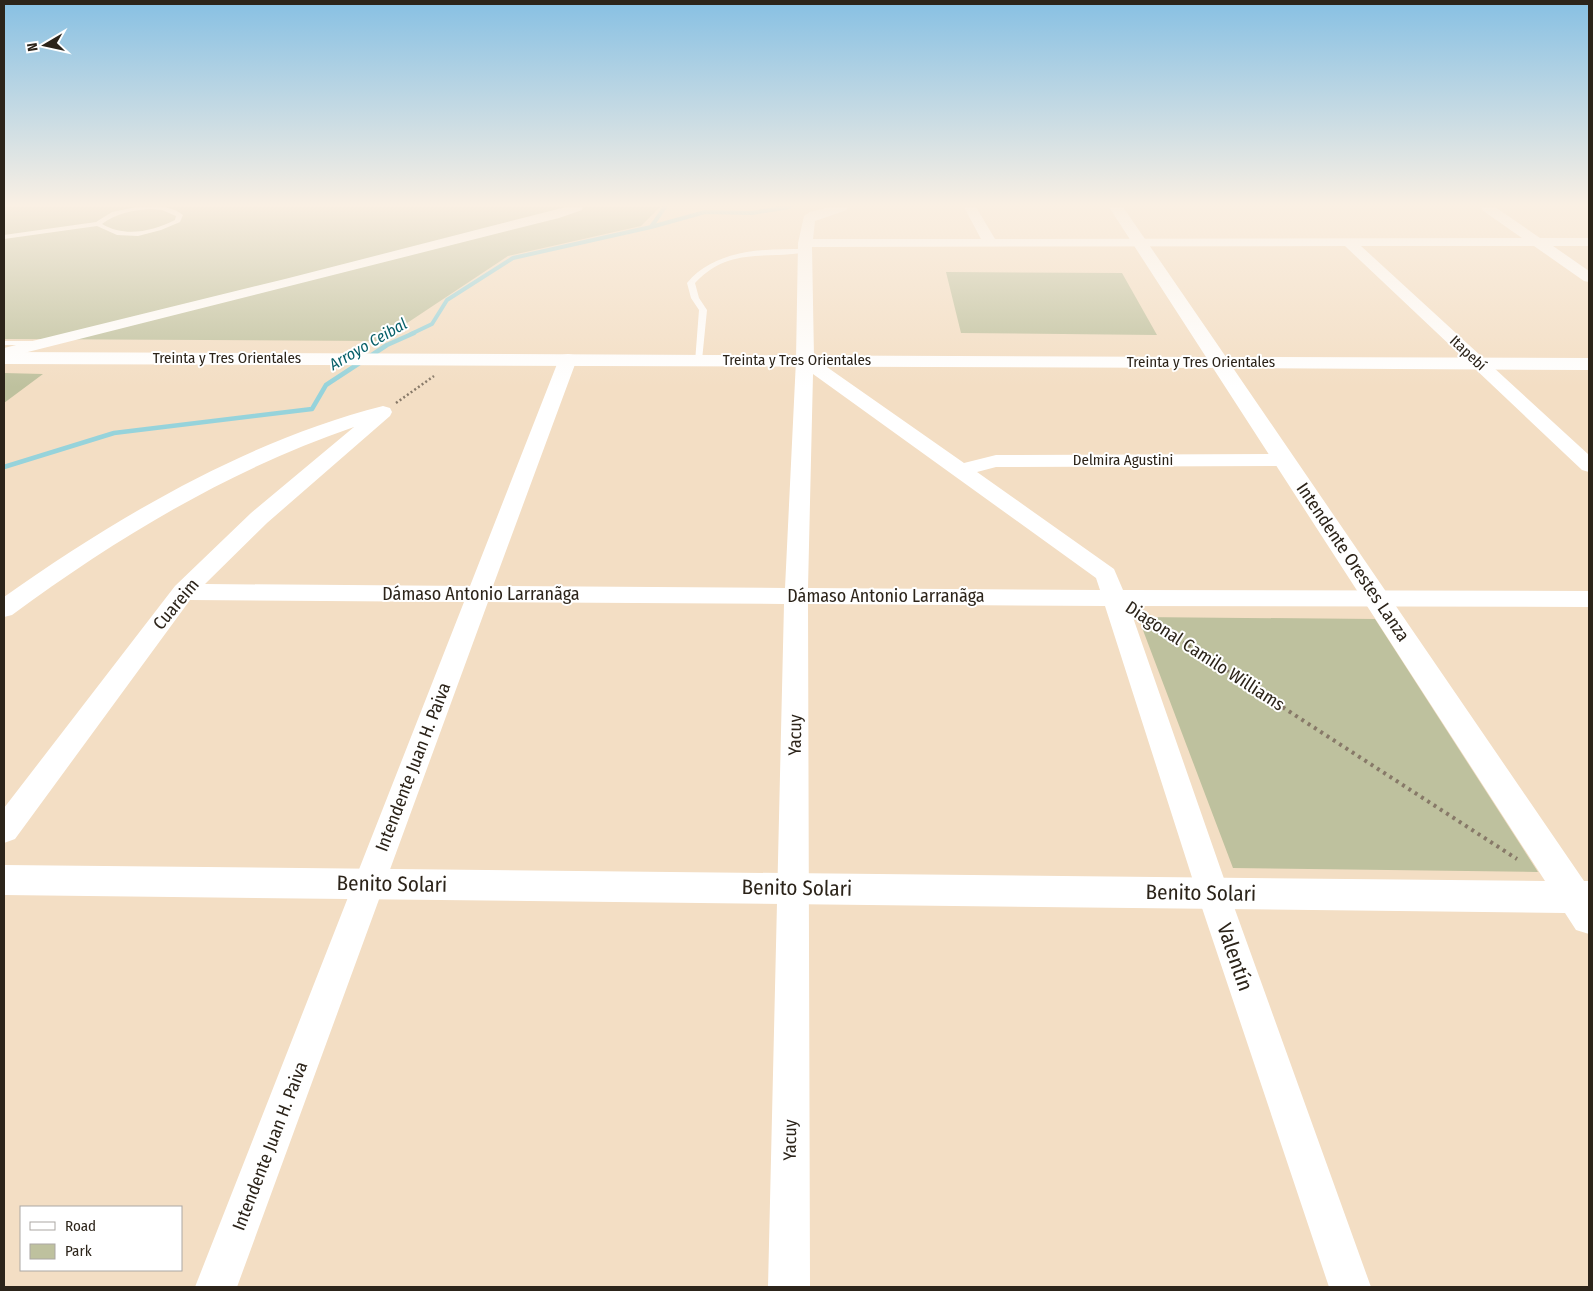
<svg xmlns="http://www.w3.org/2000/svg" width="1593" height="1291" viewBox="0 0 1593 1291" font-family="'Fira Sans Condensed',sans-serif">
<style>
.green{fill:#bec19e}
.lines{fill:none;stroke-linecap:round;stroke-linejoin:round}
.stream-far1{stroke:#96d3db;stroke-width:4}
.stream{stroke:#96d3db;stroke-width:4.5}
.path-far2{stroke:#877968;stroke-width:2.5;stroke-dasharray:2 2.5;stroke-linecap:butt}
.path-far1{stroke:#877968;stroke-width:3;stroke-dasharray:2.5 4;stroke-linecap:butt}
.path{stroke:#877968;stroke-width:4;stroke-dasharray:3 4.5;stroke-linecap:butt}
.service{fill:#fff;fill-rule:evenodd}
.minor{fill:#fff;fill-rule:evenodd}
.tertiary{fill:#fff;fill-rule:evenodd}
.labels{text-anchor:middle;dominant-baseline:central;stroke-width:4;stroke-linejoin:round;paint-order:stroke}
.far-street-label{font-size:15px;fill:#2c241a;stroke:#fff}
.far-water-label{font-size:16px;font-style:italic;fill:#086069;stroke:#fff}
.street-label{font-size:18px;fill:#2c241a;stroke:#fff}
.near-street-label{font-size:21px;fill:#2c241a;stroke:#fff}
</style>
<rect width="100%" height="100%" fill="#f3dec4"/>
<path class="green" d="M4 207H660L641 226 508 256 380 341 4 339Z
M946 272 1122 273 1157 335 961 333Z
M4 373 43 374 4 403Z
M1138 617 1375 619 1538 872 1233 868Z"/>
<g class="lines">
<path class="stream-far1" d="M651 227 705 212 752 213 789 207
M411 334 432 324 447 300 513 258 651 227 665 207"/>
<path class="stream" d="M4 467 114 433 312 409 326 385 387 345 414 333"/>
<path class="path-far2" d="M396 403 434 376"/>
<path class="path-far1" d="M1145 617 1272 700"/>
<path class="path" d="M1270 699 1517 859"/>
<path class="service" d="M137 207C153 207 170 204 183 215L180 222 161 230 138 236 117 235 97 226 4 239V235L96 222 112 212ZM151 209 162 210 176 216 175 220C152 231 126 238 102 224 116 213 134 210 151 209Z
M805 249 807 250V252C764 260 730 246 695 283L699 298 707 310 702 360 695 362 699 310 691 298 687 283C715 249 764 249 805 249Z
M4 341H41L45 343 41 345H4Z"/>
<path class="minor" d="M566 207H583L582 210 559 218 4 358V348L285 279Z
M830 207H848L847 210 815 221 813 239H981L964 207H976L995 239 1522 238 1482 210 1481 207H1495L1540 238H1589V246H1553L1589 271V282L1584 281 1534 246H1361L1589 455V472L1582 470 1345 246 812 247 814 358 964 463 996 455 1285 454 1292 456 1295 460 1292 464 1285 466 996 467 977 472 1114 569 1123 590 1589 591V607L1129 606 1229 893 1371 1287H1329L1197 893 1105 606 808 604 810 1287H768L784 604 488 602 237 1287H195L464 602 190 600 15 839 4 843V808L175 586 251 513 354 427C229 470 118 537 12 615L4 617V597C117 517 248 440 383 406L390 408 392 412 390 416 267 523 205 584 470 586 559 359 562 355 568 354 574 355 577 359 493 586 785 588 796 360 798 243 804 216 810 212ZM813 374 1096 578 1100 590 808 588Z"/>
<path class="tertiary" d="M1109 207H1123L1226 357 1589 358V370L1233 368 1584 881H1589V934L1576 930 1565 913 4 895V865L1545 881 1213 368 4 364V352L1206 357Z"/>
</g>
<linearGradient id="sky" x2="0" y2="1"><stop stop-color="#87c0e3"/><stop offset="0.53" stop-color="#faf0e4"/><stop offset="1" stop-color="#faf0e4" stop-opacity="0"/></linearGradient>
<rect width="1593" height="387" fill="url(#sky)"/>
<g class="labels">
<g class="far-street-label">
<text transform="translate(1468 353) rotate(43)">Itapebí</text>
<text x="227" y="358">Treinta y Tres Orientales</text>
<text x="797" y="360">Treinta y Tres Orientales</text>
<text x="1201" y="362">Treinta y Tres Orientales</text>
<text x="1123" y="460">Delmira Agustini</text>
</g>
<g class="far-water-label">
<text transform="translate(368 344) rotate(-30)">Arroyo Ceibal</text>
</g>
<g class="street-label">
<text transform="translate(1353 562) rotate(56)">Intendente Orestes Lanza</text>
<text x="481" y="594">Dámaso Antonio Larranãga</text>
<text x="886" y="596">Dámaso Antonio Larranãga</text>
<text transform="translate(176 604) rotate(-50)">Cuareim</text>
<text transform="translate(1205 656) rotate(33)">Diagonal Camilo Williams</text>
<text transform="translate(795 735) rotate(-89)">Yacuy</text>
<text transform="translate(413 767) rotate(-69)">Intendente Juan H. Paiva</text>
<text transform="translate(790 1140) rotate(-89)">Yacuy</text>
<text transform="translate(270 1146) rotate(-69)">Intendente Juan H. Paiva</text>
</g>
<g class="near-street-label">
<text transform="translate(392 884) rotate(1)">Benito Solari</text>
<text transform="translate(797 888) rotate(1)">Benito Solari</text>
<text transform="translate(1201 893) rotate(1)">Benito Solari</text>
<text transform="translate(1235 957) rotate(71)">Valentín</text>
</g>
</g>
<rect width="1593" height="1291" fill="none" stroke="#2c241a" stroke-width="10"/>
<rect x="20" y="1206" width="162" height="65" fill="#ffffff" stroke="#aba7a3"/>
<rect x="30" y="1222" width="25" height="8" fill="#ffffff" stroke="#aba7a3"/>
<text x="65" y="1231" font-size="15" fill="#2c241a">Road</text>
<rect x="30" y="1244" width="25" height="15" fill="#bec19e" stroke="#aba7a3"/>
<text x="65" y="1256" font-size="15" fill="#2c241a">Park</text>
<g transform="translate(45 45) rotate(261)" stroke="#ffffff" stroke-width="4" paint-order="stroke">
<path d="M0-4L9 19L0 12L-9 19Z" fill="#2c241a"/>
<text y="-8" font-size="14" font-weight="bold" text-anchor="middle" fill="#2c241a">N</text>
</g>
</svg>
